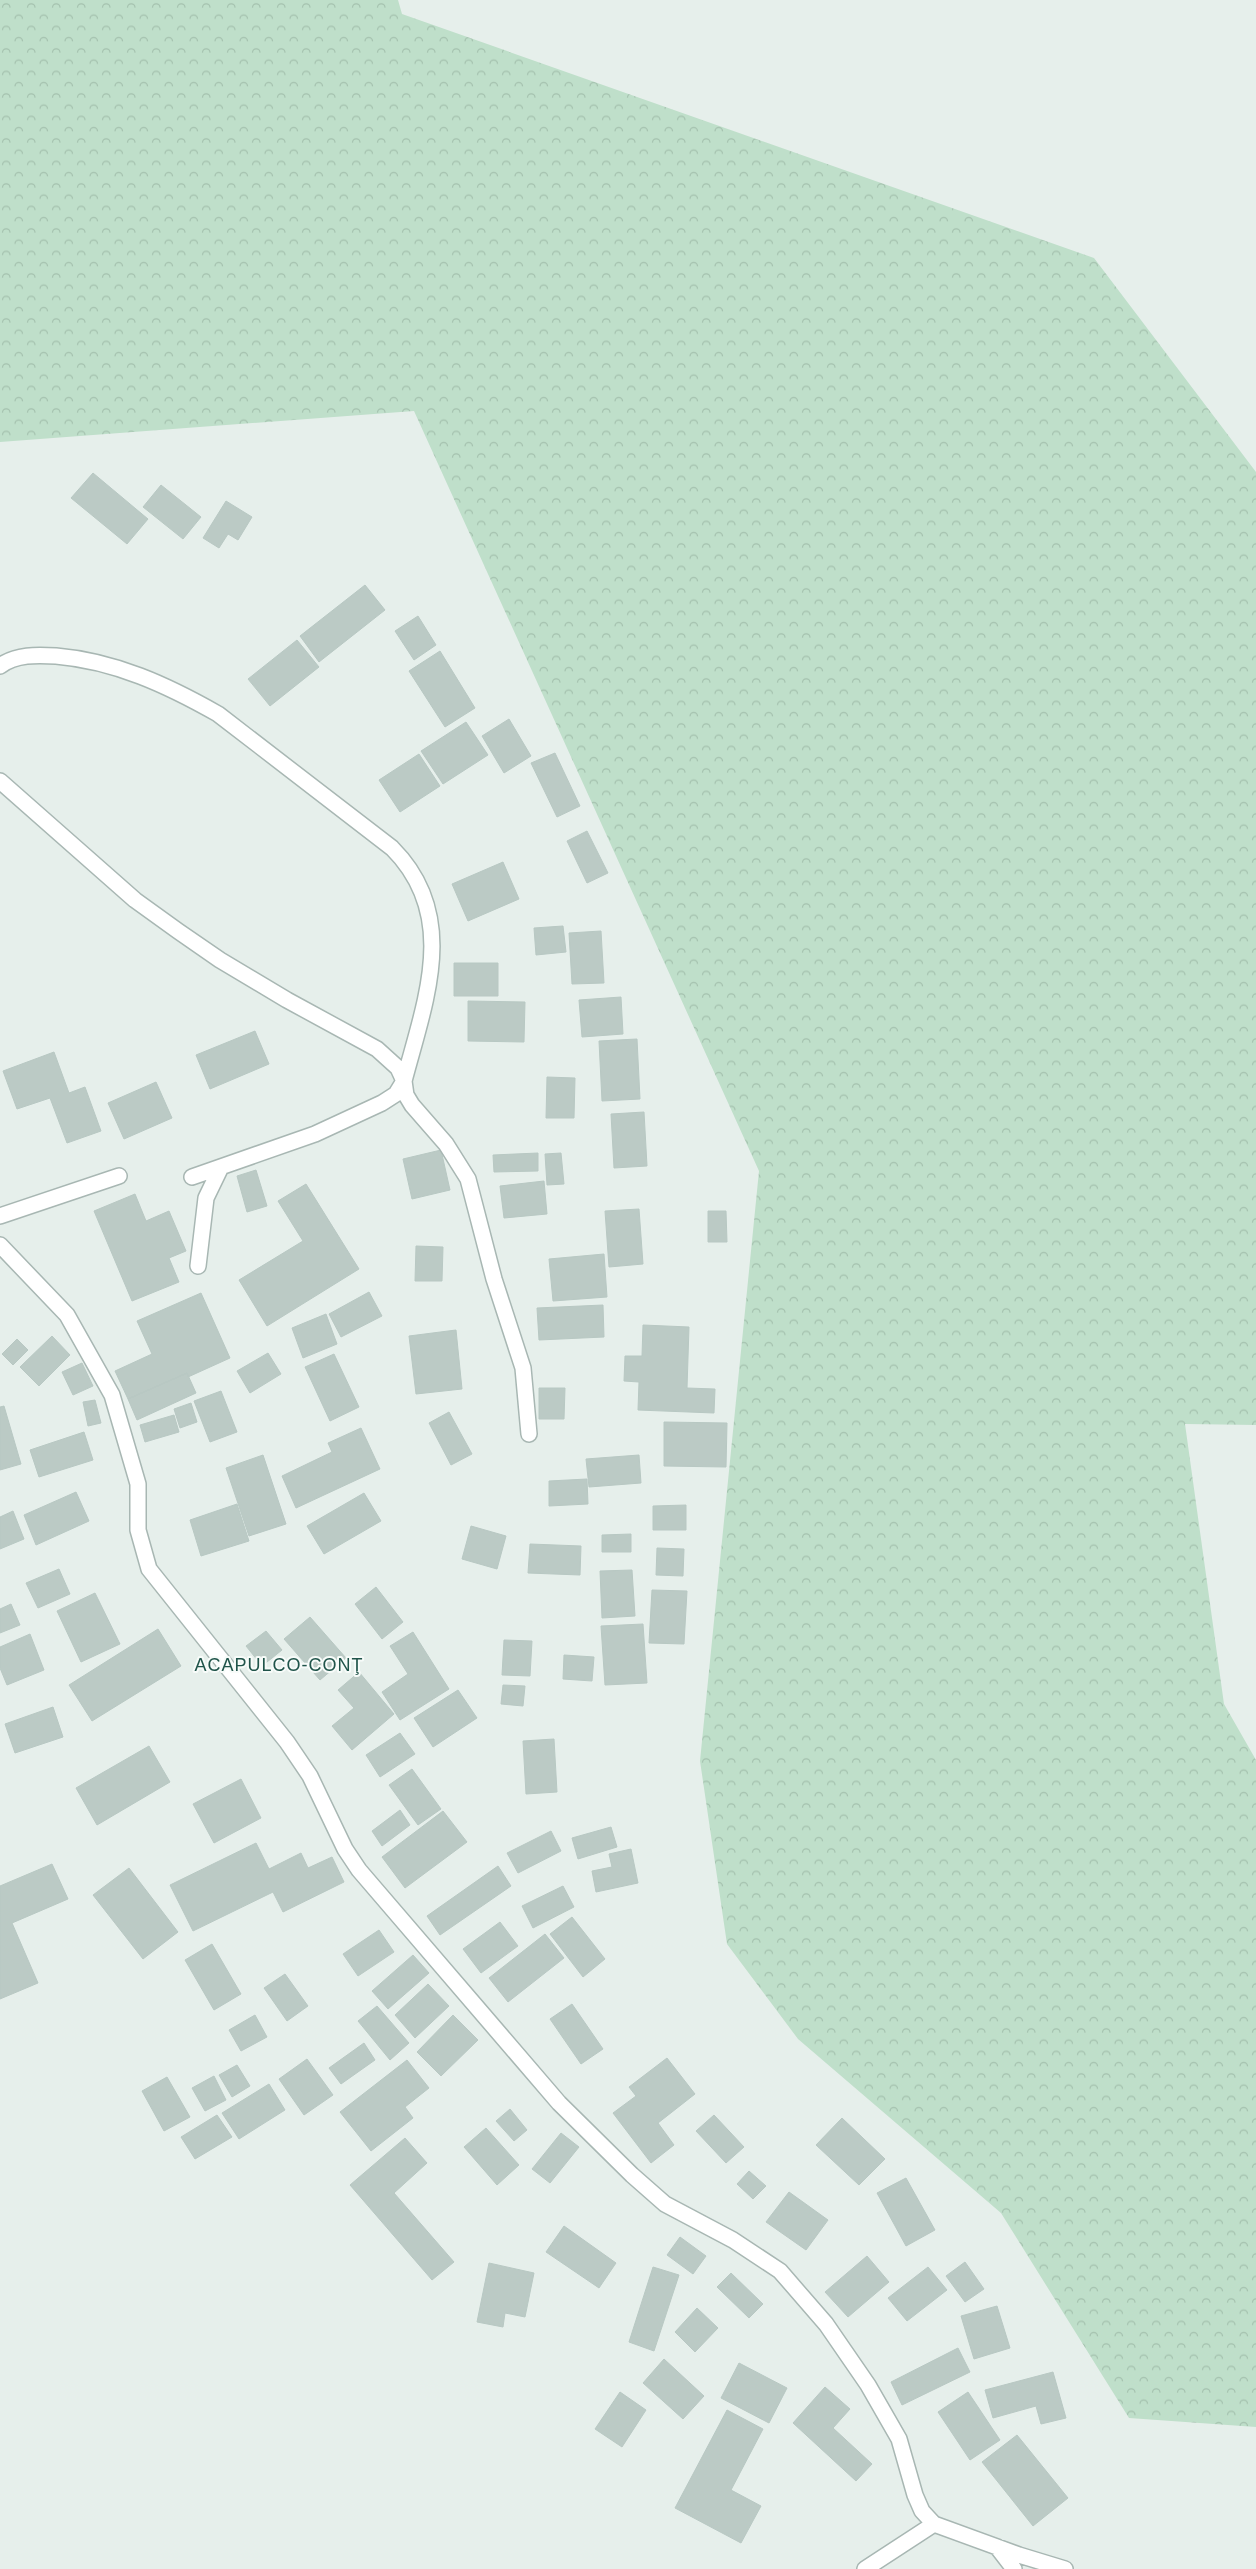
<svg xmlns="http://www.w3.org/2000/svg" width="1256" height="2569" viewBox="0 0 1256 2569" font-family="Helvetica,sans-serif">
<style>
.forest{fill:url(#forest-crowns)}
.building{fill:#bbcac5;stroke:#b8c8c3}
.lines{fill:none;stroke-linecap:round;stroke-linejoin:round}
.minor-casing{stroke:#a8b7b3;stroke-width:18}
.minor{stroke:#fff;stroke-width:15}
.labels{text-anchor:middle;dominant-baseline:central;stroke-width:4;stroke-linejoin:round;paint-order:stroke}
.neighbourhood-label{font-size:18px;letter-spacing:1px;fill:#20544a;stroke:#f7fbf9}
</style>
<defs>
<pattern id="forest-crowns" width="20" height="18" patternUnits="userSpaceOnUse" patternTransform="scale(1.25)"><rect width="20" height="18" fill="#bfdfca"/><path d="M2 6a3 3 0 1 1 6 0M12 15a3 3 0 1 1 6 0" fill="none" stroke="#a4c1ae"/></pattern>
</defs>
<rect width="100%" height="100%" fill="#e6efeb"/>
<path class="forest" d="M0 0H398L402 14 1094 258 1256 472V1425L1185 1424 1224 1704 1256 1760V2427L1129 2418 1001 2213 798 2039 727 1944 700 1761 759 1171 414 411 0 442Z"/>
<path class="building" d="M93 473 148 519 127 544 71 498Z
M161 485 201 517 183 539 143 507Z
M226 501 252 517 238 540 228 534 219 548 203 538Z
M365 585 385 610 319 662 300 636Z
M418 616 436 645 414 660 395 631Z
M297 640 319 667 270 706 248 679Z
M440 651 475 708 445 727 409 671Z
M509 719 531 756 504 773 482 736Z
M466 722 488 755 443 784 421 751Z
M555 753 580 806 557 817 531 763Z
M419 754 440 786 400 812 379 780Z
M587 831 608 873 587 883 567 841Z
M503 862 519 899 468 921 452 884Z
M563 926 566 952 536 955 534 928Z
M601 931 604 983 572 984 569 933Z
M454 963H498V996H454Z
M621 997 623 1034 582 1037 579 1000Z
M468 1001 525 1002 524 1042 468 1041Z
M255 1031 269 1064 210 1089 196 1055Z
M637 1039 640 1099 602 1101 599 1041Z
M54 1052 69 1093 85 1087 101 1131 67 1143 50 1098 17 1109 3 1071Z
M547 1077 575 1078 574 1118H546Z
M156 1082 172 1118 124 1139 108 1103Z
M644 1112 647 1166 614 1168 611 1114Z
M441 1150 450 1190 412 1199 403 1159Z
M538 1153V1171L494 1172 493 1155Z
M561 1153 564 1184 547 1185 545 1154Z
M256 1170 267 1206 247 1212 237 1176Z
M544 1181 547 1214 504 1218 500 1186Z
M306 1184 359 1269 267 1326 239 1280 303 1241 278 1201Z
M135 1194 146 1221 169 1211 186 1251 169 1258 179 1282 132 1301 94 1211Z
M639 1209 643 1264 609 1267 605 1211Z
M708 1211H726L727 1242H708Z
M416 1246 443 1247 442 1281H415Z
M604 1254 607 1297 553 1301 549 1259Z
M369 1292 382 1316 341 1337 329 1314Z
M201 1293 230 1358 188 1377 187 1373 128 1399 115 1371 152 1354 137 1321Z
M603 1305 604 1337 539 1340 537 1308Z
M326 1314 337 1344 303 1358 292 1328Z
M643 1325 689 1327 687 1388 715 1389 714 1413 638 1410 639 1382 624 1381 625 1356H642Z
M456 1330 462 1389 416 1394 409 1336Z
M52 1336 70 1355 39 1386 20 1367Z
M17 1339 28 1350 13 1365 2 1354Z
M268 1353 281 1374 250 1393 237 1371Z
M334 1354 359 1407 330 1421 305 1367Z
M82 1363 93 1386 73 1395 62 1372Z
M187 1373 196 1393 137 1420 128 1399Z
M539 1388H565L564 1419H539Z
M221 1391 237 1432 210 1442 194 1401Z
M95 1400 101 1423 88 1426 83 1402Z
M191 1403 197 1422 180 1428 174 1409Z
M4 1406 21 1464 0 1470V1407Z
M449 1412 472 1454 451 1465 429 1423Z
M174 1415 179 1432 145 1442 140 1425Z
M664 1422 727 1423 726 1467 664 1466Z
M361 1428 380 1469 296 1508 282 1476 332 1452 328 1443Z
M84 1432 93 1460 39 1477 30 1450Z
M263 1455 286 1524 249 1536 226 1468Z
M639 1455 641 1483 589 1487 586 1459Z
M587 1479 588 1504 549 1506V1481Z
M76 1492 89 1521 36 1545 24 1515Z
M364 1493 381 1521 324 1554 307 1526Z
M237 1504 249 1541 201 1556 190 1520Z
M686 1505V1530H653V1506Z
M13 1511 24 1539 0 1549V1517Z
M471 1526 506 1536 497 1569 462 1559Z
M631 1534V1552H602V1535Z
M530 1544 581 1546 580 1575 528 1573Z
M657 1548 684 1549 683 1576 656 1575Z
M59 1569 70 1594 38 1608 26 1583Z
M632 1570 635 1616 602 1618 600 1571Z
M376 1587 403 1622 382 1639 355 1604Z
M652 1590 687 1591 684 1644 649 1643Z
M95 1593 120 1644 81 1662 57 1611Z
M11 1604 20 1625 0 1633V1609Z
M310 1617 346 1658 320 1680 284 1639Z
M643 1624 647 1683 605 1685 601 1626Z
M158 1629 181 1666 92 1721 69 1685Z
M266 1631 282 1650 262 1666 246 1646Z
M413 1632 449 1689 400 1720 382 1692 408 1674 390 1646Z
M30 1634 44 1670 7 1685 0 1668V1647Z
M504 1640 532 1641 530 1676 502 1675Z
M564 1655 594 1657 592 1681 563 1679Z
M359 1672 394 1714 352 1750 332 1726 354 1708 338 1690Z
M503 1685 525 1686 523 1706 501 1704Z
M458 1690 477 1718 433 1747 414 1718Z
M53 1707 63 1737 15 1753 5 1724Z
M400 1733 415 1754 380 1777 366 1755Z
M554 1739 557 1792 526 1794 523 1741Z
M149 1746 170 1782 97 1825 76 1788Z
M412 1769 441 1809 418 1825 389 1785Z
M241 1779 261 1818 214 1843 193 1804Z
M400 1810 410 1825 382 1846 372 1831Z
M443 1811 467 1842 405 1888 382 1857Z
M611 1827 617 1847 578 1859 572 1838Z
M551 1831 561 1851 518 1873 507 1853Z
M256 1843 269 1869 301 1853 308 1868 332 1857 344 1882 283 1912 273 1892 193 1931 170 1885Z
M631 1849 638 1883 596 1892 592 1871 612 1867 609 1854Z
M52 1864 68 1899 12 1923 38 1983 0 1999V1886Z
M498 1866 511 1886 440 1935 427 1916Z
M129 1868 178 1932 143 1959 93 1895Z
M563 1886 574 1907 533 1928 522 1906Z
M572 1917 605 1959 583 1977 550 1934Z
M500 1922 518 1946 481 1973 463 1949Z
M379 1930 394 1952 358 1976 343 1954Z
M545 1934 564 1958 508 2002 489 1978Z
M212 1944 241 1994 214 2010 185 1960Z
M413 1955 429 1973 388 2009 372 1991Z
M285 1974 308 2006 287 2021 264 1988Z
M428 1984 449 2006 415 2038 395 2015Z
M572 2004 603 2049 581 2064 550 2019Z
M377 2006 409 2043 390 2060 358 2021Z
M255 2015 267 2037 241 2051 229 2030Z
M453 2015 478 2040 441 2076 417 2052Z
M364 2043 375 2060 341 2084 329 2068Z
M667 2058 695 2094 658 2123 674 2145 651 2163 613 2113 636 2096 629 2087Z
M307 2059 333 2095 304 2115 279 2079Z
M407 2060 429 2088 405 2107 413 2118 371 2151 340 2112Z
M237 2065 250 2086 232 2097 219 2075Z
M214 2076 226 2100 205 2111 192 2088Z
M167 2077 190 2117 164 2131 142 2091Z
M269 2084 285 2110 239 2139 222 2113Z
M510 2109 527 2130 514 2141 496 2121Z
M217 2115 232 2137 195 2159 181 2137Z
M714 2115 744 2147 726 2163 696 2131Z
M842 2118 885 2159 859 2185 816 2145Z
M486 2128 519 2165 497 2185 464 2147Z
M561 2133 579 2147 550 2183 532 2169Z
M405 2138 427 2163 394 2193 454 2262 432 2280 350 2185Z
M749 2171 766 2186 753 2199 737 2184Z
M906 2178 935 2230 906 2246 877 2193Z
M789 2192 828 2220 806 2250 766 2222Z
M564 2226 616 2263 599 2288 546 2252Z
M680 2237 706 2256 693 2274 667 2255Z
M867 2256 889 2282 848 2317 825 2292Z
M965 2262 984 2289 965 2302 946 2276Z
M489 2263 534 2273 525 2317 505 2313 503 2327 477 2322Z
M653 2267 679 2275 654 2351 629 2342Z
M928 2267 947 2290 907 2321 888 2298Z
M731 2273 763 2304 749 2318 717 2287Z
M997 2306 1010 2348 974 2359 961 2316Z
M697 2308 718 2328 695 2352 675 2332Z
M958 2348 970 2372 902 2405 891 2382Z
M664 2359 704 2396 683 2419 643 2383Z
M739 2363 787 2388 769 2423 721 2398Z
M1053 2372 1066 2418 1041 2424 1036 2406 993 2418 985 2390Z
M825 2387 850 2409 833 2428 872 2464 856 2481 793 2423Z
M620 2392 646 2410 622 2447 595 2429Z
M968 2392 1000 2440 970 2460 938 2412Z
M727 2410 763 2429 731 2490 761 2506 741 2543 675 2508Z
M1017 2435 1068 2498 1033 2526 982 2462Z"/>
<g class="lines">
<g class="minor-casing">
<path id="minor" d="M0 666C16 654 37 655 56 656 115 661 167 685 218 714L392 848C460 916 425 1001 404 1081
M0 781 135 900 178 931 220 960 287 1000 377 1049 398 1068 404 1081
M192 1177 315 1134 382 1103 396 1094 404 1081 406 1095 412 1105 446 1144 468 1179 494 1279 523 1368 529 1434
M0 1216 119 1176
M0 1245 67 1315 112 1395 138 1484V1530L149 1569 287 1742 310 1776 345 1849 359 1870 559 2103 632 2175 665 2204 733 2240 780 2271 826 2324 868 2385 899 2439 915 2495 922 2511 934 2524 1019 2555 1065 2569
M198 1266 206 1198 221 1167
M997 2547 1014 2569
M865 2569 934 2524"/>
</g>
<use href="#minor" class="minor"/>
</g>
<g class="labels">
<g class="neighbourhood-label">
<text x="279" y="1665">ACAPULCO-CONŢ</text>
</g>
</g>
</svg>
